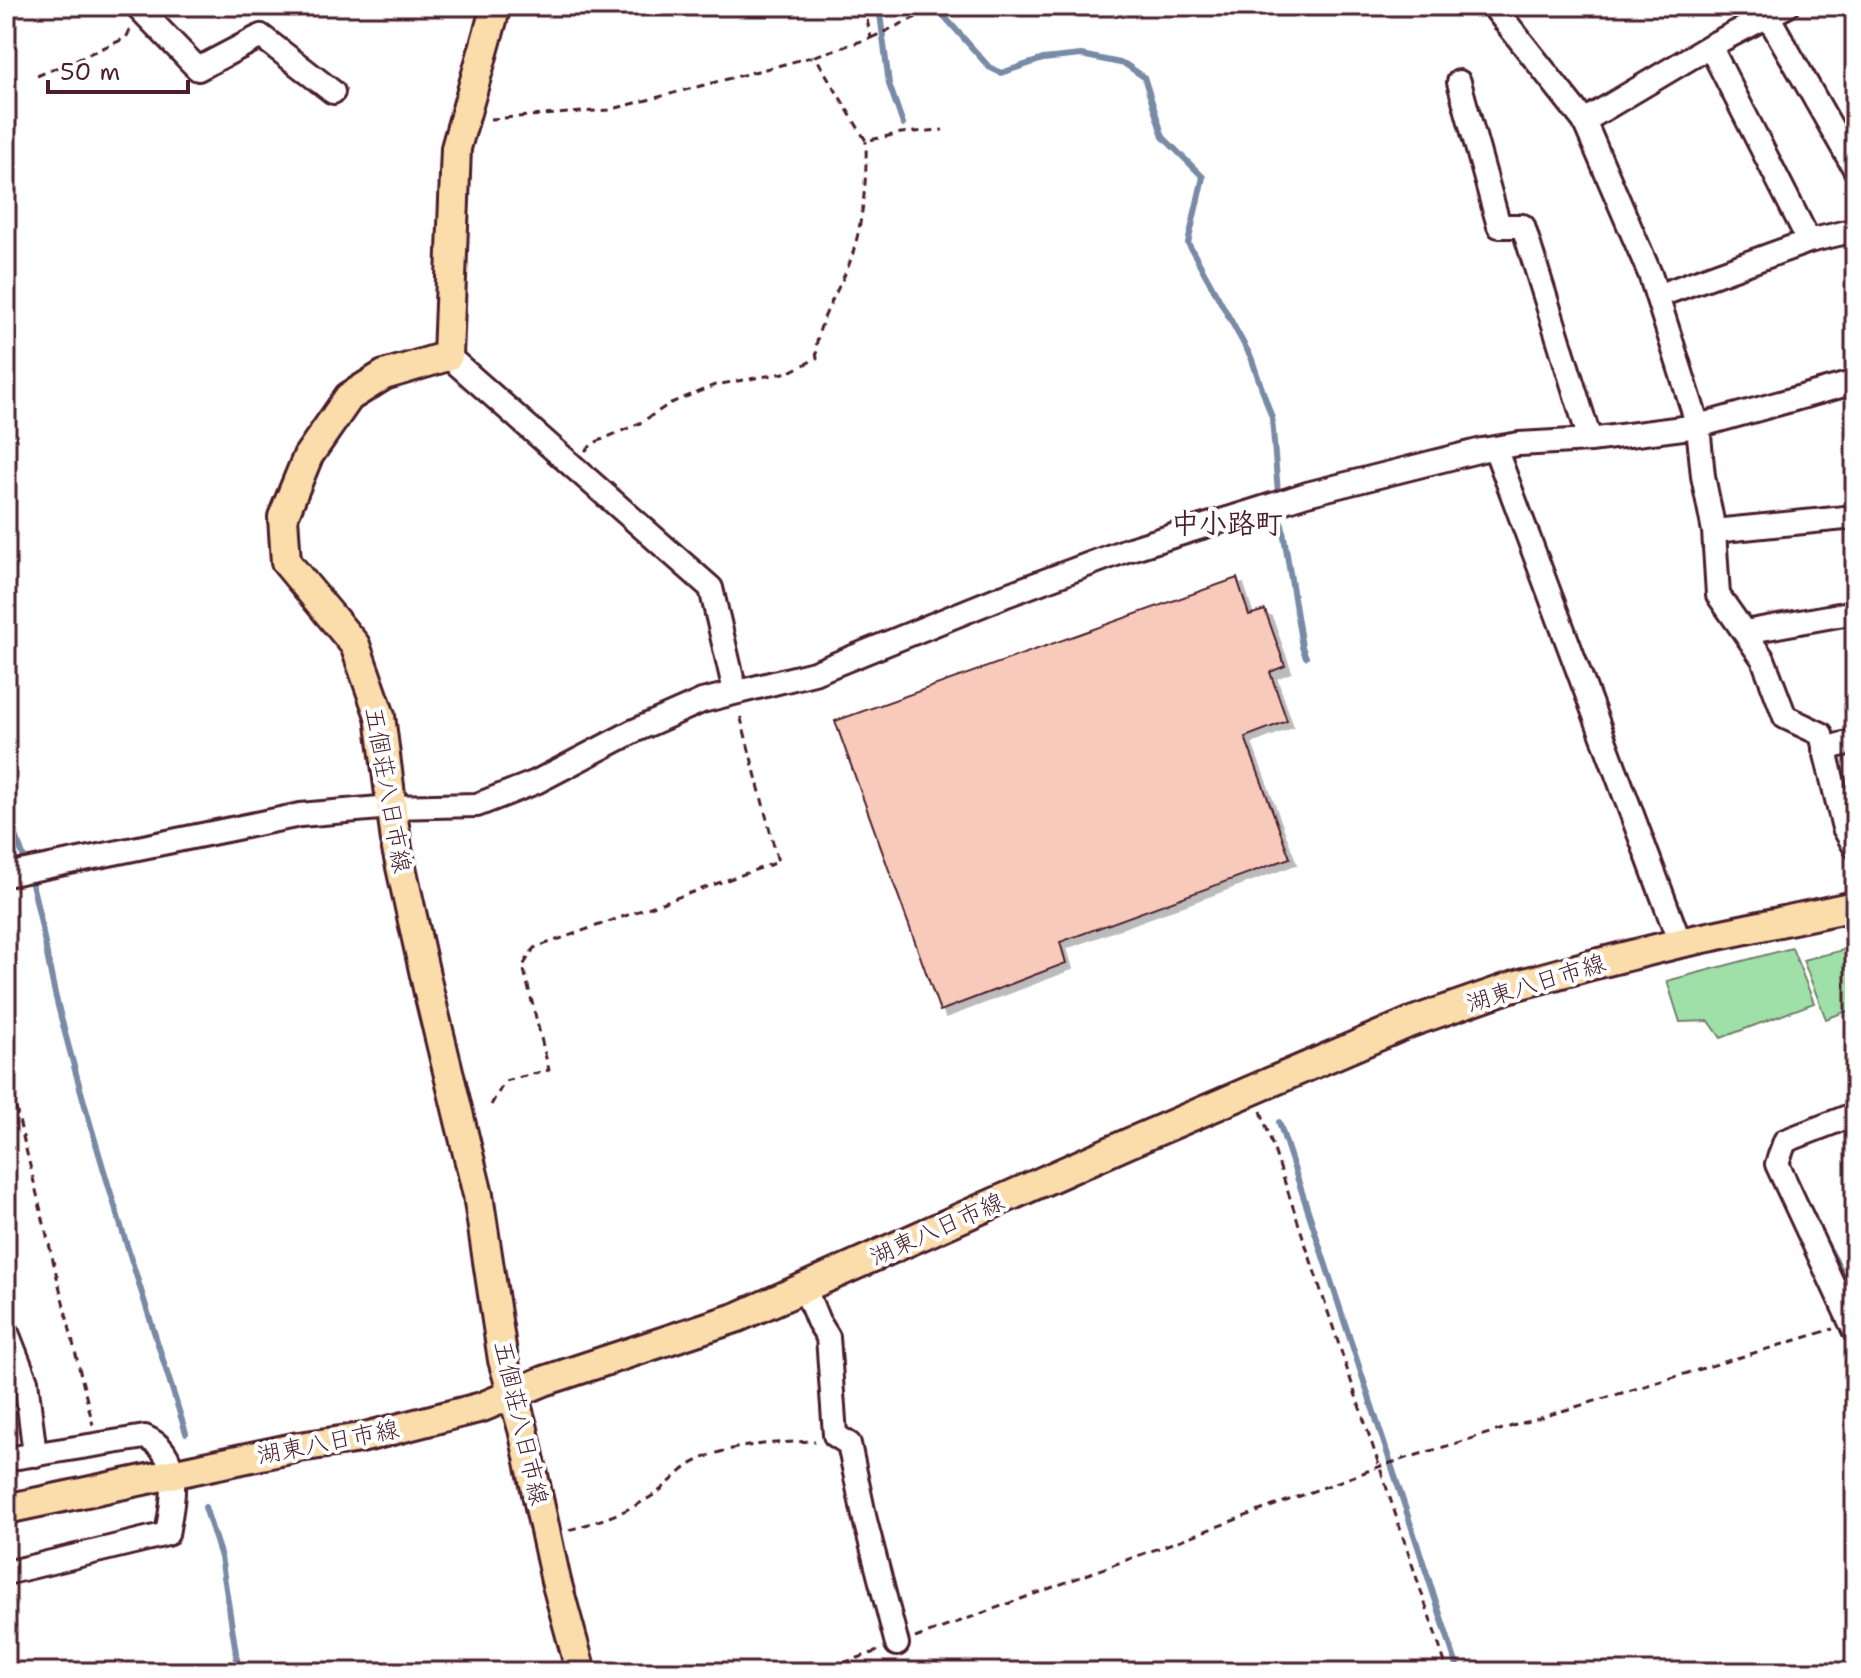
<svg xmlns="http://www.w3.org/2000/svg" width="1861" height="1678" viewBox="0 0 1861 1678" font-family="'Shantell Sans','Klee One',sans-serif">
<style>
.green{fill:#9fe0a9;stroke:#74806a;stroke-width:2}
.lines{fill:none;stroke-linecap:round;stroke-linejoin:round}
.stream{stroke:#788aa5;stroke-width:6}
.building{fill:#f8cabb;stroke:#4a1f2b;stroke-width:2;filter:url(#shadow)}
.minor-casing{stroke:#4a1f2b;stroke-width:28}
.major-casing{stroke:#4a1f2b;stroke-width:34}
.path{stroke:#4a1f2b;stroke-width:3;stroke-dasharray:8 6;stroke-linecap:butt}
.minor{stroke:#fff;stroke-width:22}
.major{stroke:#faddab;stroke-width:28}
.labels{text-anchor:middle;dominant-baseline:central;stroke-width:8;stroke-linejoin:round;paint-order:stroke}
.street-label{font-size:24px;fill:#4a1f2b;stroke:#fff}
.quarter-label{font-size:28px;font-weight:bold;fill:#4a1f2b;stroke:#fff}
</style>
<defs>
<filter id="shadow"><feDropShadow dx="6" dy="6" stdDeviation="0" flood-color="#0004"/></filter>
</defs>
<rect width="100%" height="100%" fill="#fff"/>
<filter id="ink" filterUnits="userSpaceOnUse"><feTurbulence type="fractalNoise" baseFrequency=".0125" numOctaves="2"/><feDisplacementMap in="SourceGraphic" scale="16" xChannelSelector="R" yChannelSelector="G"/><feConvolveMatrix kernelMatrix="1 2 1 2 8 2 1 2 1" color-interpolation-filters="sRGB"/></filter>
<g filter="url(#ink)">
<path class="green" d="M1855 947V1008L1826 1019 1803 960Z
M1792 948 1814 1003 1721 1038 1709 1021 1680 1022 1667 981Z"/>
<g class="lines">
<path class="stream" d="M879 6 889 84 903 124
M927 6 944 16 989 67 1001 73 1043 59 1081 55 1125 64 1144 77 1163 137 1203 177 1188 243 1251 357 1272 418 1278 493
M1282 524 1302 647 1306 657
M6 818C37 872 42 939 56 998 93 1145 141 1289 186 1433
M1279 1122 1459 1672
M1818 1228 1855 1296
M205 1507 221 1557 239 1672"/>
</g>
<path class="building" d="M1237 578 1249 615 1265 610 1285 666 1270 672 1287 721 1245 737 1290 858 1060 942 1066 963 940 1011 835 721Z"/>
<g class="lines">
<g class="minor-casing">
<path id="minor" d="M137 6 198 69 261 36 333 92
M1493 6 1584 121 1650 274 1698 426 1703 476 1714 531 1718 595 1763 659 1785 717 1821 734 1844 828 1855 847
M1768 16 1855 169
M1710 46 1809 241
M1459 82 1499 226H1523L1590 440
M1584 121 1710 46 1787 6
M1657 296 1809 241 1855 230
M448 356 711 588 735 691
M1495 448 1680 943
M1714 531 1855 517
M1745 632 1855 612
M1824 749 1855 741
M6 875 300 815 391 807 477 805 536 782 634 731 702 701 814 673 1004 596 1127 550 1247 513 1307 494 1482 450 1519 444 1590 440 1698 426 1855 382
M1855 1114 1785 1141 1777 1164 1855 1332
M805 1289 818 1321 828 1337 835 1435 849 1444 865 1520 897 1644
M6 1330 26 1381 35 1455
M6 1459 145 1437C184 1454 173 1501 167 1534L6 1573"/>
</g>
<g class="major-casing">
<path id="major" d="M496 6 456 148 448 356 384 375 349 397 308 456 283 517 286 562 355 645 380 716 397 849 429 993 478 1195 503 1360 523 1429 556 1581 581 1672
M6 1509 299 1447 361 1438 482 1407 544 1381 738 1317 1129 1143 1411 1022 1517 985 1591 965 1680 943 1855 906"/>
</g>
<path class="path" d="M864 6 871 38 815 56 866 141 901 133 943 130
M871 38 940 6
M37 76 126 38 131 28
M490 119 609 110 815 56
M585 451 594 443 640 423 671 403 715 385 790 372 817 358C811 329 842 287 851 259 863 223 867 179 866 141
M6 1067 93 1425
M491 1105 505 1081 549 1070 523 966 534 948 778 862 739 711
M1261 1111 1448 1672
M569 1530C599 1521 628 1512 655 1494 670 1484 682 1467 699 1460 736 1443 775 1443 815 1441
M915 1638 1384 1465 1833 1329
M817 1672 878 1651"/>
<use href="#minor" class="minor"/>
<use href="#major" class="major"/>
</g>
</g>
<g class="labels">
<g class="street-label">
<text transform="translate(388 790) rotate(80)">五個荘八日市線</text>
<text transform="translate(1536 983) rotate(-17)">湖東八日市線</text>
<text transform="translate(937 1229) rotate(-24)">湖東八日市線</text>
<text transform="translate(521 1423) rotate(77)">五個荘八日市線</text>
<text transform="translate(328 1442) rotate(-11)">湖東八日市線</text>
</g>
<g class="quarter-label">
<text x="1227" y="523">中小路町</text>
</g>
</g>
<rect width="1861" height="1678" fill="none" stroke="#fff" stroke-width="32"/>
<rect x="16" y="16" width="1829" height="1646" fill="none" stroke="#4a1f2b" stroke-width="3" filter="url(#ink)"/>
<path d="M48 80v12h140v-12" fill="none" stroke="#4a1f2b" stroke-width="4"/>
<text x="60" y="80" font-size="24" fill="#4a1f2b" stroke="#ffffff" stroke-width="6" paint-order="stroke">50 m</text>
</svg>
